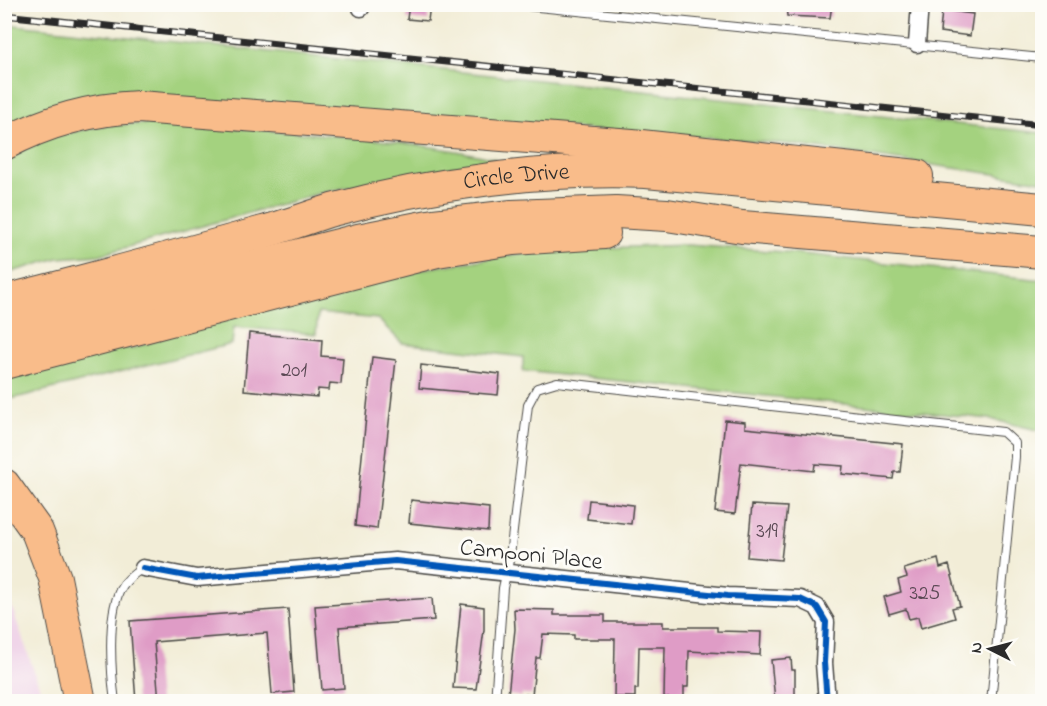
<svg xmlns="http://www.w3.org/2000/svg" width="1047" height="706" viewBox="0 0 1047 706" font-family="'Indie Flower',sans-serif">
<style>
.built{fill:#eed0e7}
.green{fill:#a4d27f;stroke:#687e55;stroke-width:1.5}
.building{fill:#df9cc6}
.lines{fill:none;stroke-linecap:round;stroke-linejoin:round}
.lane-casing{stroke:#494845;stroke-width:10}
.street-casing{stroke:#494845;stroke-width:19}
.highway-casing{stroke:#494845;stroke-width:34}
.lane{stroke:#fff;stroke-width:8}
.street{stroke:#fff;stroke-width:16}
.highway{stroke:#f9bc8a;stroke-width:32}
.rail-casing{stroke:#2b2b2b;stroke-width:7}
.rail{stroke:#fdfcf7;stroke-width:4.5;stroke-dasharray:14;stroke-linecap:butt}
.cycleway-casing{stroke:#fdfcf7;stroke-width:10}
.cycleway{stroke:#0057b8;stroke-width:6}
.labels{text-anchor:middle;dominant-baseline:central;stroke-width:6;stroke-linejoin:round;paint-order:stroke}
.number-label{font-size:21px;fill:#584752}
.street-label{font-size:24px;fill:#2b2b2b;stroke:#fdfcf7}
</style>
<rect width="100%" height="100%" fill="#fdfcf7"/>
<filter id="ink" filterUnits="userSpaceOnUse"><feTurbulence type="fractalNoise" baseFrequency=".0167" numOctaves="2"/><feDisplacementMap in="SourceGraphic" scale="12" xChannelSelector="R" yChannelSelector="G"/><feConvolveMatrix kernelMatrix="1 2 1 2 8 2 1 2 1" color-interpolation-filters="sRGB"/></filter>
<filter id="wash" filterUnits="userSpaceOnUse"><feTurbulence type="fractalNoise" baseFrequency=".008" numOctaves="4" result="noise"/><feDisplacementMap in="SourceGraphic" scale="24" xChannelSelector="R" yChannelSelector="G"/><feGaussianBlur stdDeviation="1.35" result="paint"/><feColorMatrix in="noise" values="0 0 0 0 0 0 0 0 0 0 0 0 0 0 0 0 0 1.4 0 .05"/><feComposite in="paint" operator="in"/></filter>
<g filter="url(#wash)">
<rect width="100%" height="100%" fill="#f2edd7"/>
<path class="built" d="M4 585 24 642 44 701H5Z"/>
<path class="green" d="M5 24 1042 133V181L790 144 106 95 46 108 5 127Z
M168 123C277 132 389 135 496 159L324 192 99 255 58 258 5 274 4 158 53 136 108 125Z
M688 245 784 252 1042 280V431L990 419 523 371V357L402 343 378 319 318 313 316 334 234 327 232 344 15 398H5V378L120 347 131 349 204 323 410 271 545 250Z"/>
<g id="blocks">
<path class="building" d="M409 4H430L428 21 407 19Z
M786 4H832L830 18 787 16Z
M942 10 973 14 970 36 940 32Z
M249 333 322 340 321 356 343 358 341 384 330 383 329 390 318 389 317 397 244 390Z
M372 357 396 360 377 529 355 526Z
M421 365 500 374 498 395 419 388Z
M725 420 745 422V428L903 444 900 472H894L893 479 842 474 843 466 815 464 814 471 741 463 735 514 715 512Z
M411 500 489 508 488 531 409 523Z
M589 500 633 505 631 524 587 519Z
M752 505 787 507 781 560 747 557Z
M938 559 940 568 949 565 960 606 952 608 955 618 921 628 918 617 909 619 906 609 889 614 884 597 901 592 898 580 907 577 904 569Z
M432 598 434 620 339 627 344 688 322 690 315 606Z
M461 604 484 607V630L476 689 453 688Z
M288 609 294 692 272 694 267 633 154 642 159 702H136L130 621Z
M514 609 554 610V615H605V622H663V627H717V631L761 632 760 655 689 651 688 687H684V698H664L665 647H639L638 689H635V697H614L615 639H574V635L543 634 540 658H536L532 695 522 694V697L508 695 515 629Z
M791 658 792 670H795V698L775 700 771 660Z"/>
</g>
</g>
<g filter="url(#ink)">
<use href="#blocks" fill-opacity="0" stroke="#494845" stroke-width="1.5"/>
<g class="lines">
<g class="lane-casing">
<path id="lane" d="M508 4 1042 58
M115 702C111 672 107 617 120 590 125 580 133 574 143 568
M495 702 503 588 510 556 528 405 537 388 557 382 1003 432 1015 443V457L991 702"/>
</g>
<g class="street-casing">
<path id="street" d="M361 8V4
M917 44 920 4
M143 568 197 578 395 561 728 596 800 599 817 607 826 622 824 663 827 702"/>
</g>
<g class="highway-casing">
<g id="highway">
<path d="M4 144C47 121 91 109 139 107L632 145 917 176"/>
<path id="s1" d="M4 301C91 280 177 256 263 232 286 226 309 217 332 210 431 183 544 168 646 172L1042 209"/>
<path d="M4 331 358 240 434 225 512 216 616 212 667 215 742 227 1042 252"/>
<path d="M4 363 437 251 513 239 604 233"/>
<path d="M4 485 37 531 55 578 80 702"/>
</g>
</g>
<use href="#lane" class="lane"/>
<use href="#street" class="street"/>
<use href="#highway" class="highway"/>
<g class="rail-casing">
<path id="rail" d="M4 15 1042 125"/>
</g>
<use href="#rail" class="rail"/>
<g class="cycleway-casing">
<path id="cycleway" d="M143 568 197 578 395 561 728 596 800 599 817 607 826 622 824 663 827 702"/>
</g>
<use href="#cycleway" class="cycleway"/>
</g>
</g>
<g class="labels">
<g class="number-label">
<text x="294" y="371">201</text>
<text x="767" y="532">319</text>
<text x="925" y="594">325</text>
</g>
<g class="street-label">
<text stroke="none"><textPath href="#s1" startOffset="528">Circle Drive</textPath></text>
<text transform="translate(531 556) rotate(6)">Camponi Place</text>
</g>
</g>
<rect width="1047" height="706" fill="none" stroke="#fdfcf7" stroke-width="24"/>
<g transform="translate(990 649) rotate(276)" stroke="#fdfcf7" stroke-width="4.5" paint-order="stroke">
<path d="M0-4.5L10 22L0 15L-10 22Z" fill="#2b2b2b"/>
<text y="-9" font-size="16" font-weight="bold" text-anchor="middle" fill="#2b2b2b">N</text>
</g>
</svg>
